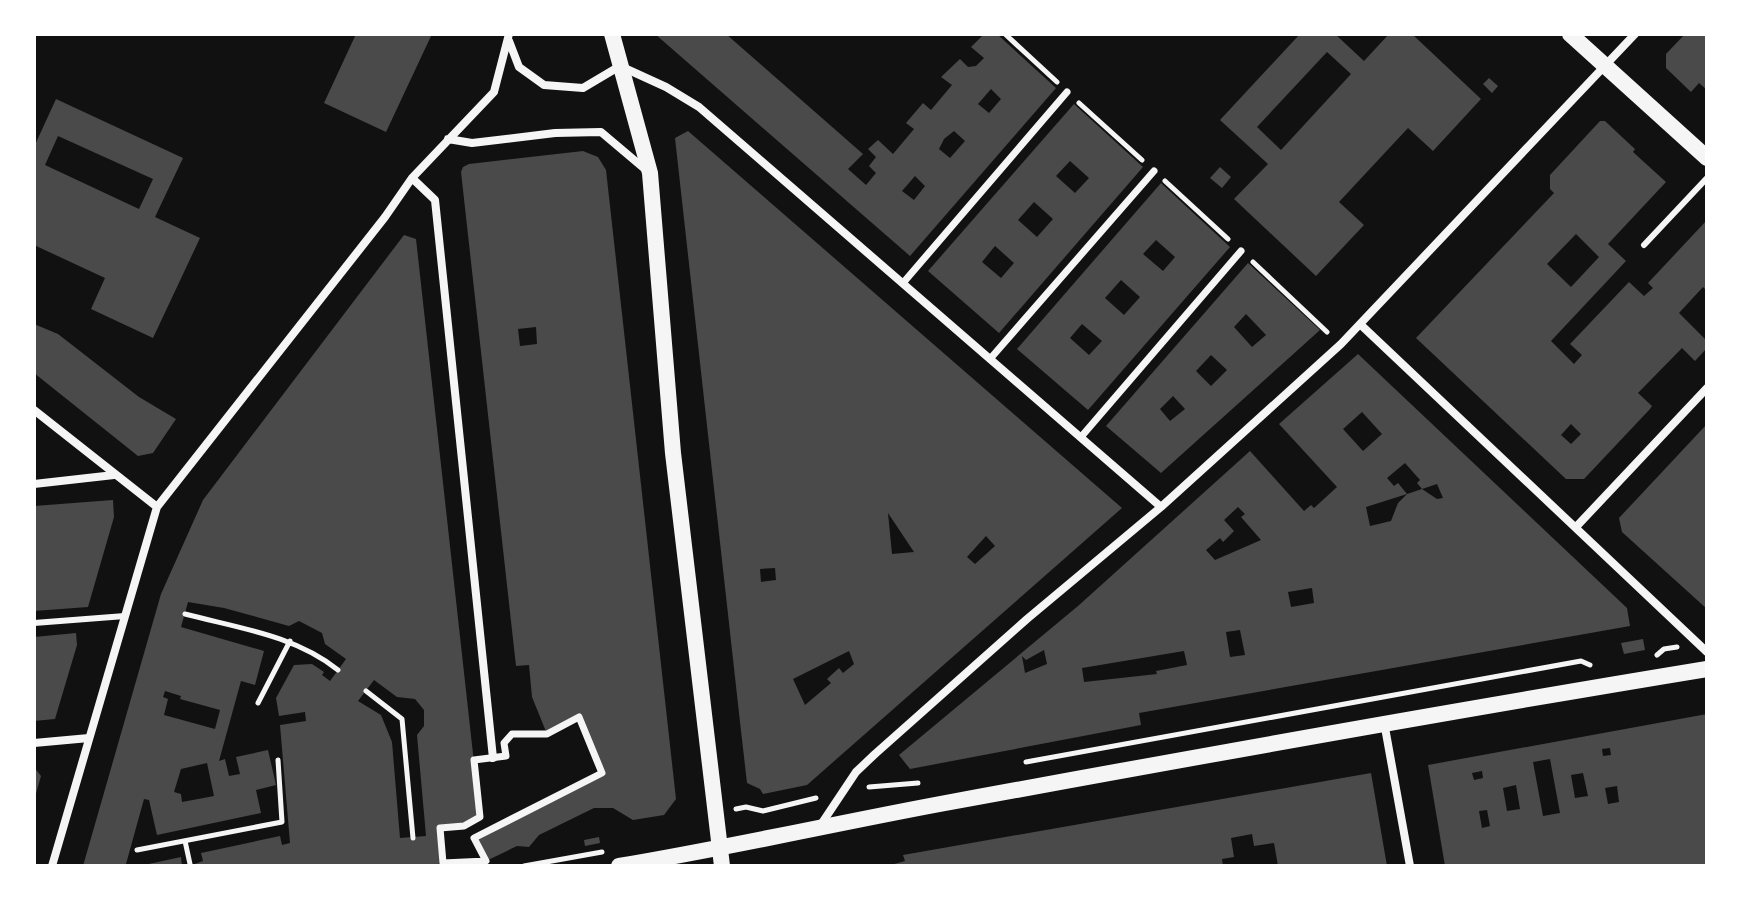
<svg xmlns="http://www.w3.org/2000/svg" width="1741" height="900" viewBox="0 0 1741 900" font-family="Montserrat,sans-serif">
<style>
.building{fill:#4a4a4a;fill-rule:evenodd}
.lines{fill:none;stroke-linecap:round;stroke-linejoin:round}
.path{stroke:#f5f5f5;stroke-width:5}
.service{stroke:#f5f5f5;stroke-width:6}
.pedestrian{stroke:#f5f5f5;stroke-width:7}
.minor{stroke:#f5f5f5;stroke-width:8}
.secondary{stroke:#f5f5f5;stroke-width:16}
</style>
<rect width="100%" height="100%" fill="#111"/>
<path class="building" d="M356 34H432L386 132 324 103Z
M655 34H726L863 154 848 169 866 185 876 173 869 166 876 157 868 149 878 140 893 154 914 129 906 123 923 103 931 110 952 85 941 77 960 59 968 67 976 66 984 58 971 47 984 34H997L1056 88 910 256ZM991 89 1001 99 989 113 978 104ZM954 131 965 141 950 158 939 149 944 139ZM915 176 925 186 914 200 902 191Z
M1300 34H1335L1364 61 1389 34H1412L1481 99 1433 151 1408 128 1339 202 1364 225 1316 276 1234 199 1268 164 1220 120ZM1327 52 1351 74 1281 150 1257 127Z
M1685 34H1707V90L1699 83 1691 92 1666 68V54Z
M1489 78 1498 86 1492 93 1483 84Z
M56 99 183 158 155 217 200 238 153 338 91 309 105 278 34 245V147ZM58 136 153 179 139 209 45 165Z
M1074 104 1143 167 999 333 928 271ZM1070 161 1089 178 1075 193 1056 176ZM1034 202 1053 219 1037 237 1018 220ZM995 246 1014 263 1001 278 982 262Z
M1600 121H1605L1622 137 1635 149 1633 152 1666 182 1608 244 1626 261 1551 341 1574 364 1582 355 1570 344 1629 282 1644 296 1653 288 1648 283 1707 220V291L1703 287 1679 313 1707 341V348L1695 361 1682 348 1638 393 1652 406 1650 409 1584 479H1566L1416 338 1554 193 1550 189V175ZM1576 234 1599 257 1571 287 1547 264ZM1571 424 1581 434 1571 444 1561 435Z
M688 131 1122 508 807 785 763 794 760 789 747 783 740 722 675 138ZM888 513 914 552 892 554ZM986 536 995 546 975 564 967 557ZM775 568 776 580 761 582 760 569ZM849 651 854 664 843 673 839 668 827 679 831 683 805 705 793 679Z
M583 151 598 157 606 170 676 799 664 815 633 820 613 808H594L539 835 529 847 517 846 486 861 474 838 602 773 579 717 547 734 532 697 529 665 516 666 461 172 463 167 469 164ZM536 327 537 344 520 346 518 329Z
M1220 167 1231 177 1222 188 1210 178Z
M1161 183 1230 247 1088 410 1017 349ZM1156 240 1175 257 1163 271 1143 254ZM1121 280 1140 297 1124 315 1105 298ZM1082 324 1102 341 1089 355 1070 338Z
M404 235 416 239 480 817 464 826 440 828 443 863 427 866H189L203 861 201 853 280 836 282 845 290 843 280 725 306 721 305 712 279 716 276 698 294 665 312 664 324 672 322 675 330 681 346 659 325 644 322 633 299 621 289 626 224 608 188 602 181 627 264 651 255 685 241 681 219 761 225 759 229 776 240 774 236 757 268 750 276 785 256 790 261 813 157 835 149 800 144 799 126 864 123 866H83L161 594 203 500ZM374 680 397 697 415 699 424 710V726L417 735 426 836 400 838 392 742 381 715 358 701ZM165 691 181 696 180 699 220 710 215 729 164 715 168 699 163 697ZM207 763 214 796 182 802 181 794 174 792 181 769Z
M1248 263 1320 330 1161 473 1106 426ZM1246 314 1266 335 1252 347 1234 327ZM1211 355 1227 370 1211 386 1196 371ZM1173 396 1185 409 1170 421 1160 409Z
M34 324 58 334 139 397 176 419 153 453 138 456 34 373Z
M1358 354 1627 608 1630 626 1139 713 1141 725 910 769 899 755 1078 606 1250 451 1304 511 1311 505 1314 508 1337 487 1279 424ZM1362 412 1382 434 1363 451 1343 429ZM1405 463 1420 480 1417 483 1422 489 1437 484 1443 498 1437 499 1422 489 1407 494 1398 503 1391 521 1370 526 1366 507 1407 494 1398 483 1394 486 1387 478ZM1238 507 1245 514 1241 517 1261 540 1215 560 1206 550 1220 538 1223 542 1234 531 1224 520ZM1312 588 1314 603 1291 607 1288 592ZM1240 630 1245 655 1230 657 1226 632ZM1044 650 1047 664 1025 673 1022 656 1026 660ZM1184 651 1187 665 1156 671 1157 674 1084 682 1082 668Z
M1707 424V609L1622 532 1619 518Z
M113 500 114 517 88 607 34 611V506Z
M76 633 77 645 55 719 34 721V637Z
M1643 639 1645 650 1624 654 1621 643Z
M1707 714V866H1445L1428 765ZM1610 748 1611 755 1603 756 1602 749ZM1550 759 1560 813 1543 816 1533 762ZM1482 771 1483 778 1474 780 1472 773ZM1583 773 1588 796 1575 798 1571 775ZM1516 785 1520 809 1507 811 1503 788ZM1617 786 1619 802 1608 804 1605 788ZM1487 810 1490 826 1482 828 1479 811Z
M34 767 41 776 35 797H34Z
M1371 773 1387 866H1278L1274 843 1254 846 1252 834 1231 838 1234 857 1222 859 1223 866H887L905 861 903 855Z
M599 837 600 843 585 846 584 840Z
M181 857 182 866H144V865Z"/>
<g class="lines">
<path class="path" d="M1005 34 1057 82
M1079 103 1142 160
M1165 181 1228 239
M1253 262 1327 332
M185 614C238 628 294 635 338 670
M1657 655 1664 649 1677 647
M366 691 402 719 413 838
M258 703 290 641
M1026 762 1581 661 1590 665
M869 787 918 783
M736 809 746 807 763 811 816 798
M185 841 190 864
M137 850 282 822 278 760
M524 866 602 852"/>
<path class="service" d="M1644 245 1707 178
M34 623 125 616"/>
<path class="pedestrian" d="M903 283 1067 92
M990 359 1154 171
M1081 437 1241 251
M579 717 602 773 474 838 486 861 443 863 440 828 464 826 480 817 474 760 506 756 504 743 512 734H547Z"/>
<path class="minor" d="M509 41 519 67 544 85 583 88 620 66 666 87 699 107 1161 507
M448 139 472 143 555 133 601 132 646 170
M412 178 435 200 493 758
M1361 325 1707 652
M34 410 157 507
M34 484 114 475
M1576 527 1707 388
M1384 722 1410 866
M34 743 89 738
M820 826 856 772 875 754 1027 619 1161 507 1341 344 1635 34
M52 866 157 507 385 217 412 178 494 92 509 34"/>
<path class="secondary" d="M612 34 650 173 673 453 722 866
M1570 34 1707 158
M619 866C727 848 833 824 940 804 1195 757 1451 711 1707 669"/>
</g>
<rect width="1741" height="900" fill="none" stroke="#ffffff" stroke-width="72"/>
</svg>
